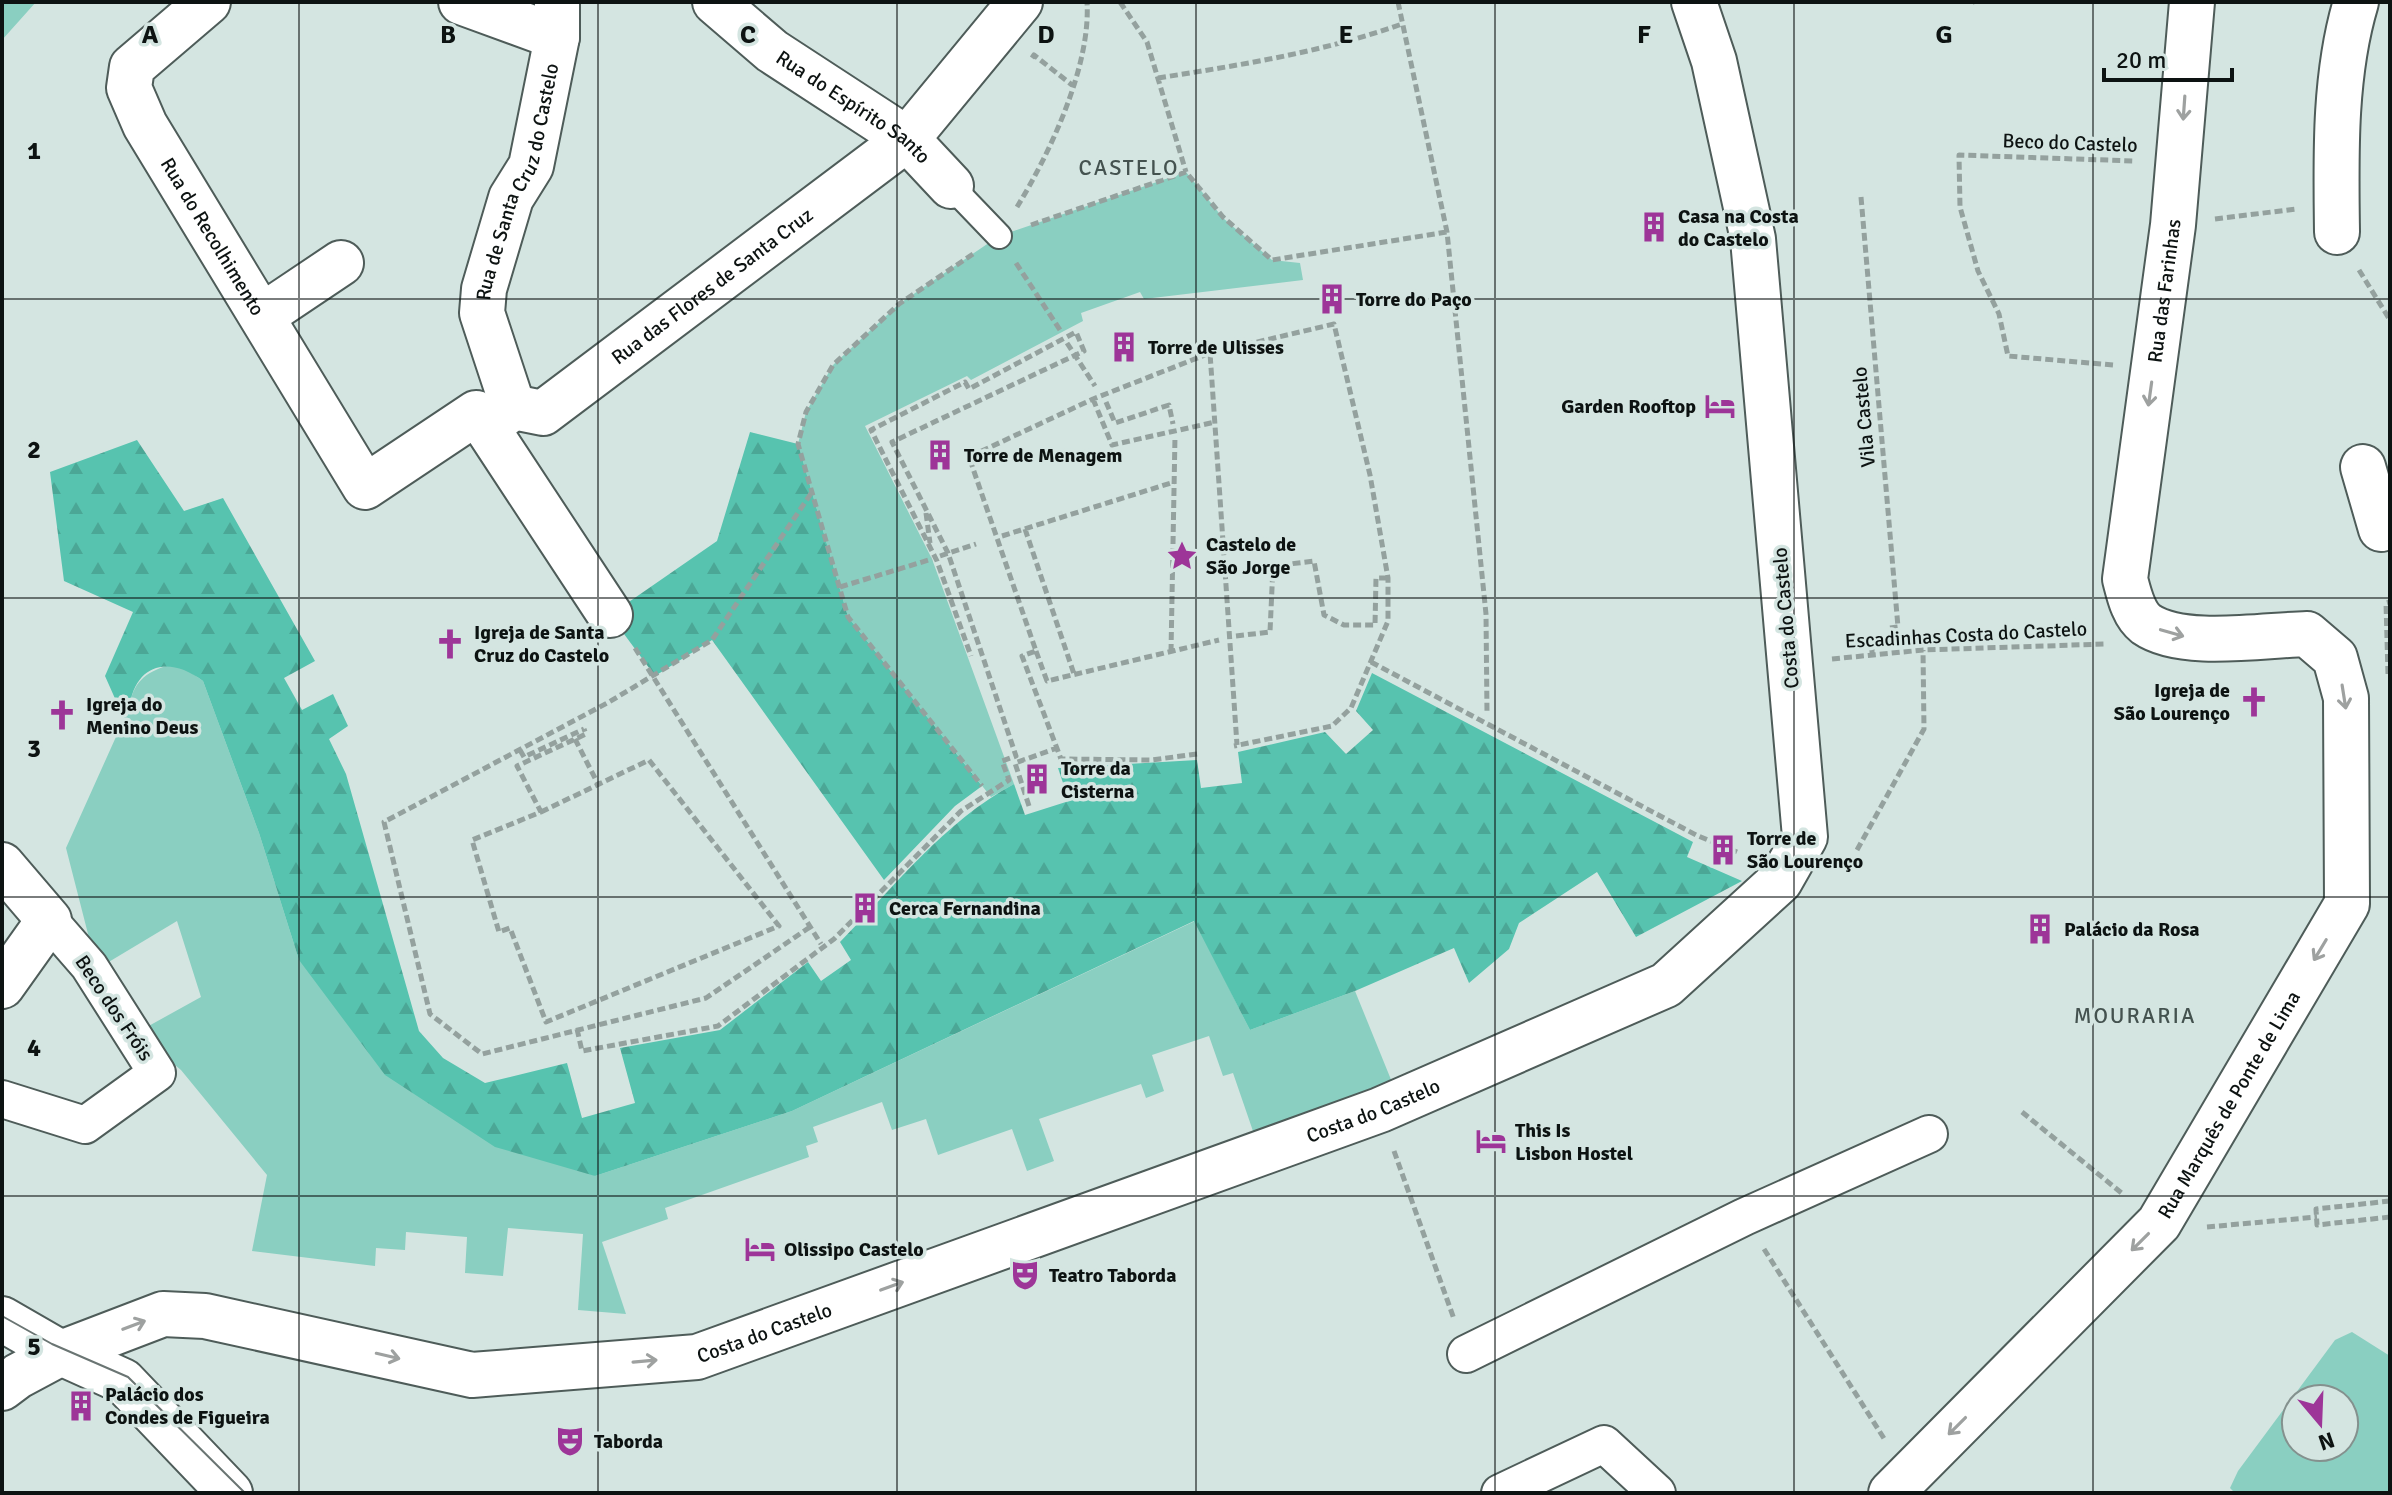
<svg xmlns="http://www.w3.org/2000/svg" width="2392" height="1495" viewBox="0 0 2392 1495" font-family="Signika,sans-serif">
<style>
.grass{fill:#8acfc1;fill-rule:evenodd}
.forest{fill:url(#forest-firs)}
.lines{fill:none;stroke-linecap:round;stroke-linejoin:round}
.service-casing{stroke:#4e5c59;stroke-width:28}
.pedestrian-casing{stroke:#4e5c59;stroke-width:40}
.minor-casing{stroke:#4e5c59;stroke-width:48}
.tertiary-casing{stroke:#4e5c59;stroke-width:48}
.path{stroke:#94a19e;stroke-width:5;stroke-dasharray:8 4;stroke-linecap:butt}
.service{stroke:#fff;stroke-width:24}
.pedestrian{stroke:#fff;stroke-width:36}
.minor{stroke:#fff;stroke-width:44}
.tertiary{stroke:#fff;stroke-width:44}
.tram{stroke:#6a7573;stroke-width:2}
.oneway{stroke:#9ea1a0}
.grid{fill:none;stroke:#0d1312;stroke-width:2;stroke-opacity:0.55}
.labels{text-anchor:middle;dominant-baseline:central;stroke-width:7;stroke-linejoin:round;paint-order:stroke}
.street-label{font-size:20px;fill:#0d1312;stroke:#d4e5e1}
.poi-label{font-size:20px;font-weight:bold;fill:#0d1312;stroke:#d4e5e1;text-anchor:start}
.neighbourhood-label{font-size:22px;letter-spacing:2px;fill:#44524f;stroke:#d4e5e1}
.grid-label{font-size:26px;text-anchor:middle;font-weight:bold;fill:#0d1312;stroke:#d4e5e1;stroke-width:7;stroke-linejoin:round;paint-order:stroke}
</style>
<defs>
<pattern id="forest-firs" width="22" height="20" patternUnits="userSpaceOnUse" patternTransform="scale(2)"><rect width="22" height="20" fill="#57c3af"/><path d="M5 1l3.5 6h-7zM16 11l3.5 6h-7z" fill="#4ba796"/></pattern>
</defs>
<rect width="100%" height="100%" fill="#d4e5e1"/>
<path class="grass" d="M2 2H36L2 40Z
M1186 172 1223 218 1272 260 1300 263 1303 280 1144 299 1140 292 1081 313 1083 321 971 380 967 376 865 426 932 559 1014 784 991 797 848 617 798 444 806 412 833 365 899 304 999 236Z
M169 665 186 669 203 681 259 833 299 960 595 1176 792 1111 1195 921 1250 1030 1355 991 1394 1087 1254 1134 1233 1073 1223 1076 1209 1036 1152 1055 1164 1091 1146 1098 1141 1084 1039 1119 1054 1161 1027 1171 1012 1129 938 1155 926 1119 892 1130 882 1102 813 1127 818 1142 806 1146 809 1157 665 1208 668 1219 602 1242 626 1314 578 1310 583 1234 508 1228 503 1276 465 1273 467 1237 406 1232 405 1250 376 1248 375 1266 252 1251 267 1175 181 1070 136 1033 201 997 177 921 97 969 66 848 124 719 121 712 129 709C133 682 144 673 169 665Z
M2352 1332 2390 1356V1493H2235L2230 1488 2238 1471 2335 1340ZM2296 1399H2344V1447H2296Z"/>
<path class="forest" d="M750 432 798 444 848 617 982 786 955 806 884 880 712 640 655 676 610 615 717 541Z
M137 440 184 511 223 498 315 661 284 678 302 710 333 694 348 726 329 739 346 774 419 1031 443 1058 485 1083 567 1063 582 1118 635 1103 620 1048 720 1030 808 962 821 981 851 960 840 942C894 887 945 821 1014 784L1025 815 1069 801 1058 768 1197 760 1201 788 1242 783 1238 752 1325 732 1346 754 1373 730 1356 711 1372 673 1693 842 1687 857 1742 881 1636 937 1597 872 1519 923 1509 949 1469 983 1454 948 1355 991 1250 1030 1194 921 792 1111 595 1176 495 1147 385 1075 299 960 259 833 203 681C168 655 135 664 129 709L121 712 105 676 133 612 64 581 50 472Z"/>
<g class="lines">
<g class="service-casing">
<path id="service" d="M951 186 999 236"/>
</g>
<g class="pedestrian-casing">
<path id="pedestrian" d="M2 1099 85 1125 157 1073 89 966 49 920
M1466 1354 1744 1217 1929 1134
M1500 1493 1604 1444 1657 1493"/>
</g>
<g class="minor-casing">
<g id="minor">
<path id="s1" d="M208 2 132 67 129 88 145 125 365 487 476 413 487 428 513 407"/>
<path d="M461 2 557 37"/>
<path id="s2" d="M715 2 772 51 907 139 951 186"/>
<path d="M2337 232C2336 156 2334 75 2356 2"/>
<path d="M262 316 341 263"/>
<path id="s3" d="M513 407 543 413 907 139 1020 2"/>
<path id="s4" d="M513 407 482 313 484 289 511 198 531 166 557 37V2"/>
<path d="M487 428 610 615"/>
<path d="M2363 467 2381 529"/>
<path d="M2 865 49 920 2 986"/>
<path id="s5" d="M61 1353 163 1314 205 1316 472 1375 697 1357 1380 1110 1666 985 1780 881 1805 837 1753 239 1714 61 1694 2"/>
<path id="s6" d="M1891 1493 2159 1223 2347 904 2346 698 2335 658 2307 634C2263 635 2182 649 2146 624 2133 614 2129 594 2125 579L2173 225 2192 2"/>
</g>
</g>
<g class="tertiary-casing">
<path id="tertiary" d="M2 1319 61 1353 123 1381 230 1493
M2 1388 18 1376 61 1353"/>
</g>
<path class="path" d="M1120 2 1147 42 1186 172
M1398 2 1447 232 1486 614 1487 714
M1972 3 1973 2
M1032 58 1034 55 1072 85
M1158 78C1241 65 1323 52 1402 24
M1861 197 1898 627 1890 628
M1017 207C1050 153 1091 66 1087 2
M2215 219 2296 209
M1031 225 1186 172 1223 217 1272 260 1447 232
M973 254 899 304 833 365 806 412 798 444 848 617 982 786
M1016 263 1062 333
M2359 270 2390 320
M1067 343 1095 386
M1210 353 1334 324 1370 475 1388 578V621L1351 708 1332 726 1234 746
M2113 365 2008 356 1999 314 1978 271 1960 207 1959 155 2134 161
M1093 399 1112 445 1215 422
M1106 402 1115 423 1169 405 1173 424
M926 513 930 543
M1025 529 1074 674
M1002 536 1174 482
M940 556 976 544
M840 587 932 559
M1236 636 1270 632 1273 566 1314 561 1324 615 1344 625H1375L1376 578H1388
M635 648 821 944
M1036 651 1047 681 1219 640
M1171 652 1175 436
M1872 655V645
M1832 659 1923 650 2105 644
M1371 662 1696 835 1737 852
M2388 674 2386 603 2390 602
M575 739 598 784
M520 750 524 757 584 729
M1197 754 1151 760 1061 759 1022 656 1036 651 969 457 1093 399 1210 353 1237 745
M1029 806 1015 763 1057 748
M541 812 649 760 779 926 546 1022 510 928 499 932 472 840 541 812 517 766 586 734 584 729
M1857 850 1924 729 1923 650
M810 927 706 998 482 1054 430 1014 384 822 609 702 712 640 812 492
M577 1029 582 1051 718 1026 834 939 961 811 1009 780 1002 761 1016 756 948 553 892 442 1084 351 1076 332 969 389 965 382 871 430 937 561 971 656
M2022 1112 2124 1195
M1394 1151 1454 1319
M2390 1201 2316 1209 2317 1225 2390 1217
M2207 1227 2317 1217
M1764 1249 1885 1440"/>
<use href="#service" class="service"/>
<use href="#pedestrian" class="pedestrian"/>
<use href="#minor" class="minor"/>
<use href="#tertiary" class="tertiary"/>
<path class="tram" d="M2 1316 52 1344 128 1377 245 1493"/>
</g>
<defs><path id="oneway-shaft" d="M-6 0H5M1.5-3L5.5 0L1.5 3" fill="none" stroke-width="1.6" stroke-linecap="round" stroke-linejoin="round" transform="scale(2)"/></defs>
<g class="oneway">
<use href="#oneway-shaft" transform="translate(2184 108) rotate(94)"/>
<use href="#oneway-shaft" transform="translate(2150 394) rotate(98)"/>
<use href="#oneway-shaft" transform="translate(2172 633) rotate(16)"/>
<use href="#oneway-shaft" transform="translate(2344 697) rotate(81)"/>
<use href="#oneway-shaft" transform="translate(2320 950) rotate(121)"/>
<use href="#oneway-shaft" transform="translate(2140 1242) rotate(135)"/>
<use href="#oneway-shaft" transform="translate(892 1286) rotate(-20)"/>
<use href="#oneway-shaft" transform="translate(134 1325) rotate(-21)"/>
<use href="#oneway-shaft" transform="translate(388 1356) rotate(13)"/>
<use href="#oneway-shaft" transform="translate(645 1361) rotate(-5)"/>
<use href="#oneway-shaft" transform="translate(1957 1426) rotate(135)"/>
</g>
<path class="grid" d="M299 2V1493M598 2V1493M897 2V1493M1196 2V1493M1495 2V1493M1794 2V1493M2093 2V1493M2 299H2390M2 598H2390M2 897H2390M2 1196H2390"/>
<defs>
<g id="building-bare" transform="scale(2.4)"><path d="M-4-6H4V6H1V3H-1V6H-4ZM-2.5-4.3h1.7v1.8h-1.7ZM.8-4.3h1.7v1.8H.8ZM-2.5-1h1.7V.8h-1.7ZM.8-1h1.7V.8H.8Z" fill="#9d3598" stroke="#d4e5e1" stroke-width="2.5" paint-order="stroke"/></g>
<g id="hotel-bare" transform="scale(2.4)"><path d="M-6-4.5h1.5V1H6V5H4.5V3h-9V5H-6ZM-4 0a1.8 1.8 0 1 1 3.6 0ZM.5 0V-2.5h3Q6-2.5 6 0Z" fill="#9d3598" stroke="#d4e5e1" stroke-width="2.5" paint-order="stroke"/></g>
<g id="sight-bare" transform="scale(2.4)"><path d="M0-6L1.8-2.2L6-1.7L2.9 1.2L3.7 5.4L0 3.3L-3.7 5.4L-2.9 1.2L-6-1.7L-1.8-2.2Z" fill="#9d3598" stroke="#d4e5e1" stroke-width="2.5" paint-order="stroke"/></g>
<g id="church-bare" transform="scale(2.4)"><path d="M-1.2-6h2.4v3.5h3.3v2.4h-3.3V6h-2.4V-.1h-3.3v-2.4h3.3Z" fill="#9d3598" stroke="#d4e5e1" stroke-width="2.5" paint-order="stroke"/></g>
<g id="theatre-bare" transform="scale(2.4)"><path d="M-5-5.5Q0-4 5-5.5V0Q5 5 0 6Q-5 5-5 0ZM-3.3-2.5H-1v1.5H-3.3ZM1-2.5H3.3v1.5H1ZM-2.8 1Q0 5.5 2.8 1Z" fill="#9d3598" stroke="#d4e5e1" stroke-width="2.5" paint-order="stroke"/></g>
</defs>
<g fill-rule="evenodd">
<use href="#building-bare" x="1654" y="227"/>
<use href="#building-bare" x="1332" y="299"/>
<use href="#building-bare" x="1124" y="347"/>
<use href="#hotel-bare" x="1720" y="406"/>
<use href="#building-bare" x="940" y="455"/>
<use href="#sight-bare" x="1182" y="556"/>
<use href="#church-bare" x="450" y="644"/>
<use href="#church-bare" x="2254" y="702"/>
<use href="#church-bare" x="62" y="715"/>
<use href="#building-bare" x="1037" y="779"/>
<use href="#building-bare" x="1723" y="850"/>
<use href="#building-bare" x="865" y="908"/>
<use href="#building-bare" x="2040" y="929"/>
<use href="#hotel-bare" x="1491" y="1141"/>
<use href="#hotel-bare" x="760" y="1249"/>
<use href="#theatre-bare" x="1025" y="1275"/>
<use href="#building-bare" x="81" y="1406"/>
<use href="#theatre-bare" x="570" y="1441"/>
</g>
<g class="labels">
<g class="street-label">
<text stroke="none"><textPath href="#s2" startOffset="174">Rua do Espírito Santo</textPath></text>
<text transform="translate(2070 143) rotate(2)">Beco do Castelo</text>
<text stroke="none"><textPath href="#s4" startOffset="236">Rua de Santa Cruz do Castelo</textPath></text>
<text stroke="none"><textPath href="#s1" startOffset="292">Rua do Recolhimento</textPath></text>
<text stroke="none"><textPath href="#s3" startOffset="242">Rua das Flores de Santa Cruz</textPath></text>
<text stroke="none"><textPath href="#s6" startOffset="1540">Rua das Farinhas</textPath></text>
<text transform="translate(1864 417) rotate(-95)">Vila Castelo</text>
<text transform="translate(1786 618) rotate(-95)">Costa do Castelo</text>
<text transform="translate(1966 635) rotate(-3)">Escadinhas Costa do Castelo</text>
<text transform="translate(114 1008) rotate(56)">Beco dos Fróis</text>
<text stroke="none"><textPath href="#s6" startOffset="518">Rua Marquês de Ponte de Lima</textPath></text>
<text stroke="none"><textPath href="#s5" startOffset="1370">Costa do Castelo</textPath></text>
<text stroke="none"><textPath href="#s5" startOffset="722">Costa do Castelo</textPath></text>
</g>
<g class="poi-label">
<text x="1678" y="216">Casa na Costa<tspan x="1678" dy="23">do Castelo</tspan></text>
<text x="1356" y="299">Torre do Paço</text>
<text x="1148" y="347">Torre de Ulisses</text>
<text x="1696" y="406" text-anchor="end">Garden Rooftop</text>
<text x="964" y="455">Torre de Menagem</text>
<text x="1206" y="544">Castelo de<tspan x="1206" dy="23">São Jorge</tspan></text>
<text x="474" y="632">Igreja de Santa<tspan x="474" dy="23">Cruz do Castelo</tspan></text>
<text x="2230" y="690" text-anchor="end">Igreja de<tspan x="2230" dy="23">São Lourenço</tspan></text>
<text x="86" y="704">Igreja do<tspan x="86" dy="23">Menino Deus</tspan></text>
<text x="1061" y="768">Torre da<tspan x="1061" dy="23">Cisterna</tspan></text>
<text x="1747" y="838">Torre de<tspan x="1747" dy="23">São Lourenço</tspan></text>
<text x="889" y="908">Cerca Fernandina</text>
<text x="2064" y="929">Palácio da Rosa</text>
<text x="1515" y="1130">This Is<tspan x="1515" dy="23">Lisbon Hostel</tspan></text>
<text x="784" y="1249">Olissipo Castelo</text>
<text x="1049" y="1275">Teatro Taborda</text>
<text x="105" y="1394">Palácio dos<tspan x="105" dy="23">Condes de Figueira</tspan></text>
<text x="594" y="1441">Taborda</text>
</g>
<g class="neighbourhood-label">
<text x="1129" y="167">CASTELO</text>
<text x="2135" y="1015">MOURARIA</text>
</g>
</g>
<g class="grid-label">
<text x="150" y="43">A</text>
<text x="448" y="43">B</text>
<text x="748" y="43">C</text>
<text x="1046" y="43">D</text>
<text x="1346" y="43">E</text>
<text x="1644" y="43">F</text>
<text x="1944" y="43">G</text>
<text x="34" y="159">1</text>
<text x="34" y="458">2</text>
<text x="34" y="757">3</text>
<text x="34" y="1056">4</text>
<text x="34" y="1355">5</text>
</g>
<rect width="2392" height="1495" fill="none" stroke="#0d1312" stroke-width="8"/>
<g transform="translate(2320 1423) rotate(161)"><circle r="38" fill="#d4e5e1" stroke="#84918e" stroke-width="2"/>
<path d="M0-6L14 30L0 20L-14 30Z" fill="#9d3598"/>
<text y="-12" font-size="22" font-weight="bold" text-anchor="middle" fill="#0d1312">N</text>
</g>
<path d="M2104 68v12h128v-12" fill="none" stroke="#0d1312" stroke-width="4"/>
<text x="2116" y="68" font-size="24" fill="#0d1312" stroke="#d4e5e1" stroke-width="6" paint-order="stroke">20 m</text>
</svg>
